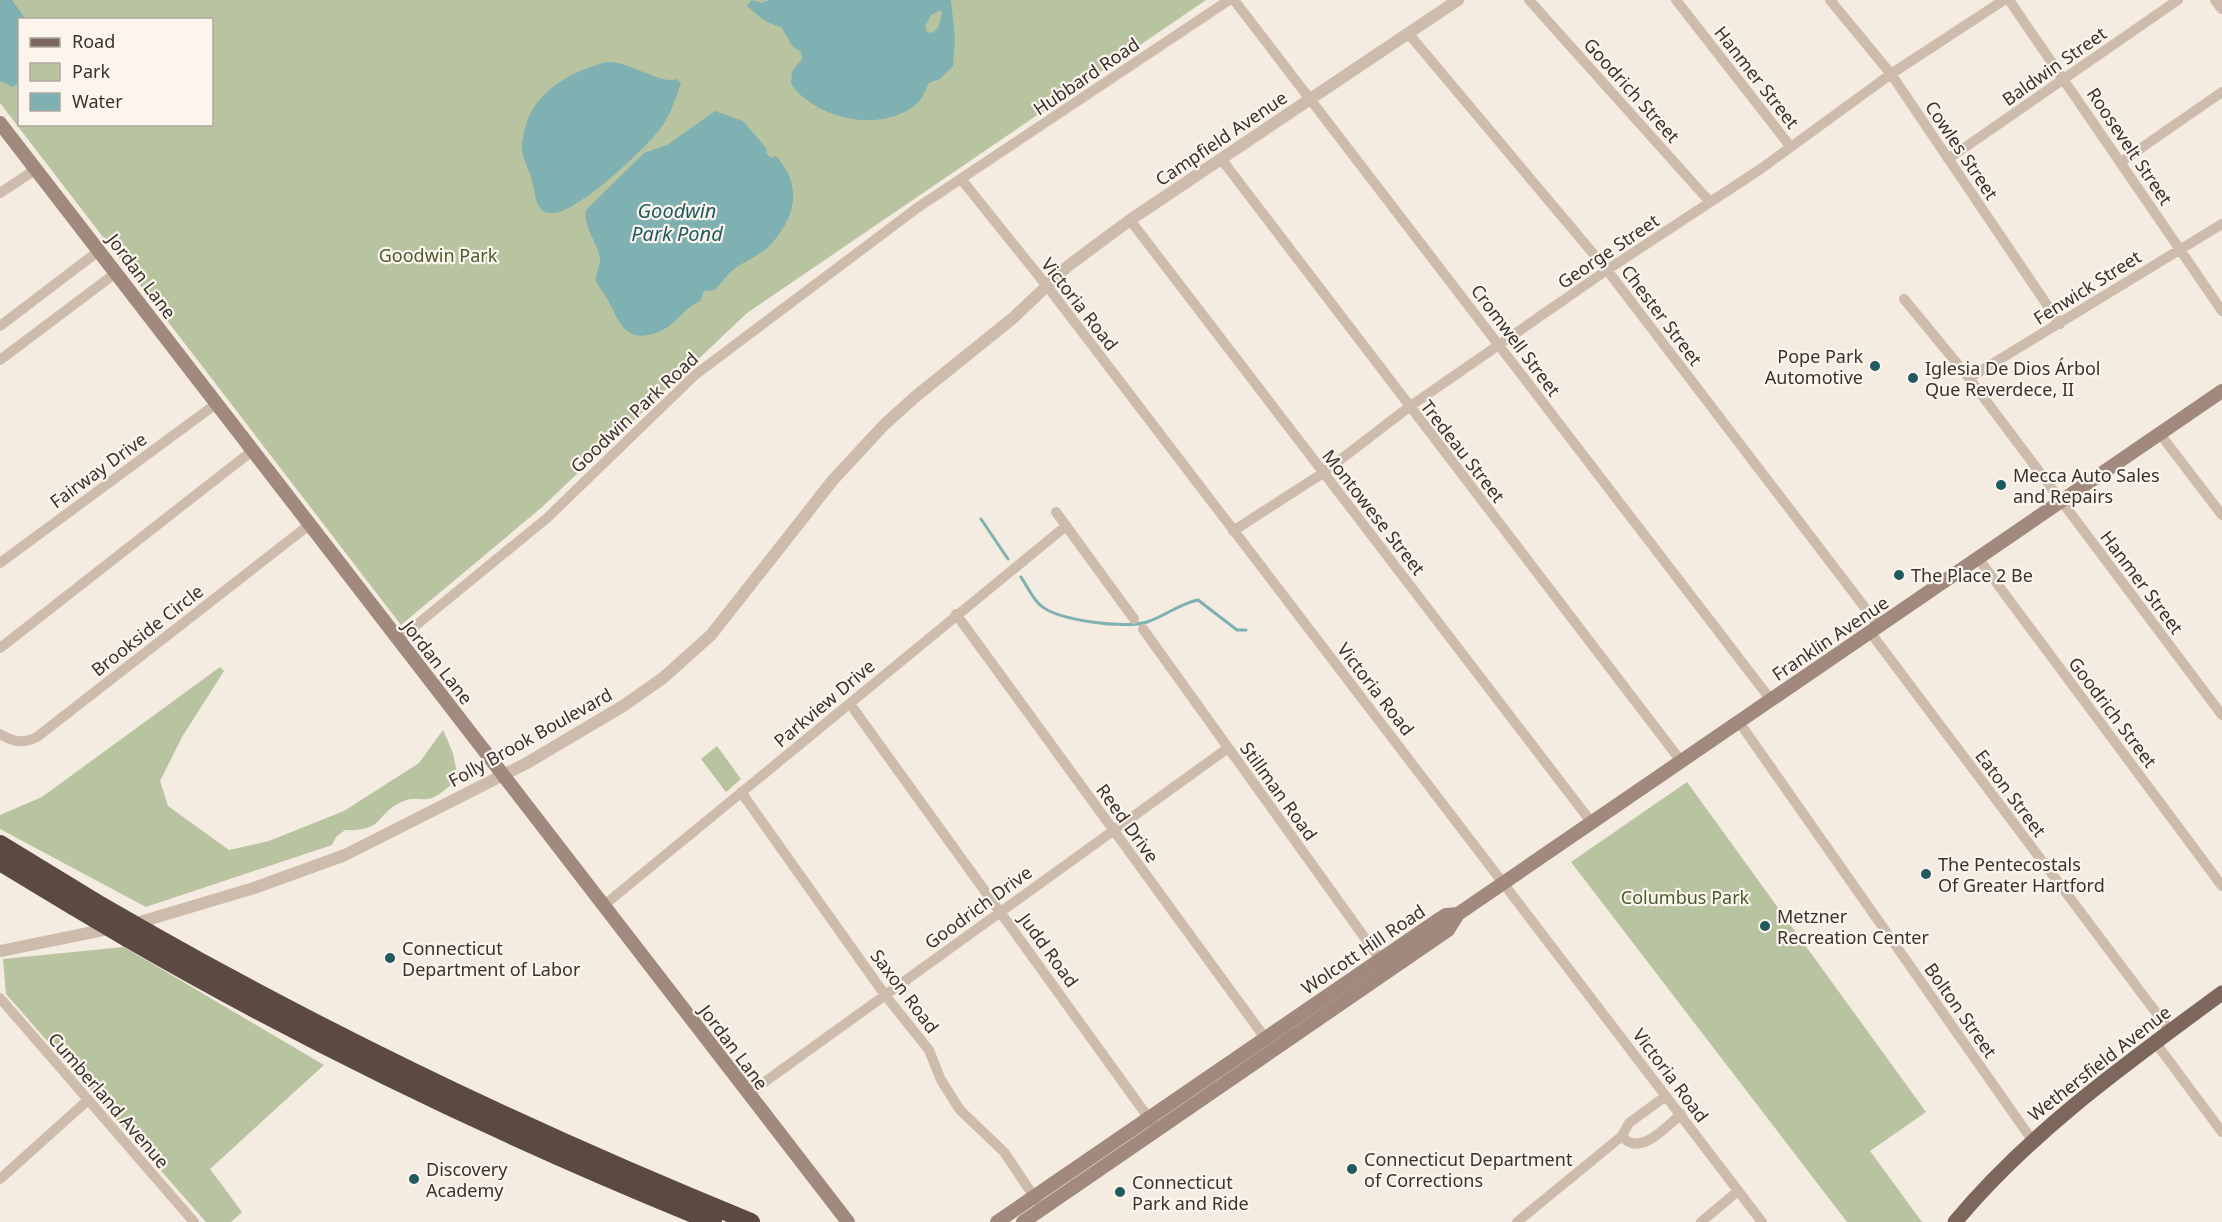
<svg xmlns="http://www.w3.org/2000/svg" width="2222" height="1222" viewBox="0 0 2222 1222" font-family="'Noto Sans',sans-serif">
<style>
.green{fill:#b8c4a0;fill-rule:evenodd}
.water{fill:#7fb0b2;fill-rule:evenodd}
.lines{fill:none;stroke-linecap:round;stroke-linejoin:round}
.stream{stroke:#7fb0b2;stroke-width:3}
.minor{stroke:#cdbbac;stroke-width:10}
.tertiary{stroke:#cdbbac;stroke-width:12}
.secondary{stroke:#a18a7d;stroke-width:14}
.primary{stroke:#7d675c;stroke-width:15}
.motorway{stroke:#5c4a42;stroke-width:18}
.motorway-bridge{stroke:#5c4a42;stroke-width:18}
.poi-dot{fill:#1f5a5e;stroke:#fbf5ee;stroke-width:2}
.labels{text-anchor:middle;dominant-baseline:central;stroke-width:4.5;stroke-linejoin:round;paint-order:stroke}
.street-label{font-size:18px;fill:#3b302b;stroke:#fbf5ee}
.park-label{font-size:18px;fill:#4a5a2e;stroke:#fbf5ee}
.poi-label{font-size:18px;fill:#3b302b;stroke:#fbf5ee;text-anchor:start}
.water-label{font-size:20px;font-style:italic;fill:#1f5a5e;stroke:#fbf5ee}
</style>
<rect width="100%" height="100%" fill="#f4ebe1"/>
<path class="green" d="M0 0H1206L747 313 541 508 401 625 0 103ZM20 20H212V124H20Z
M220 667 224 671 182 737 160 781 168 806 229 850 269 841 344 811 419 763 443 730 453 753 458 779C451 785 441 794 432 798 423 801 412 797 404 801 375 812 386 832 345 830L336 837 332 845 146 907 0 829V815L42 797Z
M717 746 741 779 726 792 701 759Z
M1687 782 1926 1112 1870 1151 1922 1222H1847L1571 862Z
M124 947 324 1065 210 1169 242 1212 231 1222H206L6 994 3 959Z"/>
<path class="water" d="M0 0H12L25 18 20 20 19 82 13 87 0 81Z
M751 0 762 3 769 0H951L955 38 953 66 940 79 929 83C924 91 923 100 914 106 878 133 816 119 791 84L792 71 802 59 801 51 793 47 781 27C763 21 761 18 747 6ZM941 10 942 14 938 28 932 33 927 32 925 26 931 15Z
M606 62C629 60 660 85 676 79L681 83C676 97 671 113 663 125 651 144 573 218 550 213 535 211 536 196 533 185 531 173 524 163 522 150 521 144 523 138 524 132 532 92 570 72 606 62Z
M715 111 743 121 767 149 766 153 771 158 776 156C802 185 797 214 772 243 763 254 749 259 737 267 729 272 722 282 715 290L704 291 700 301C680 310 675 330 648 335 621 341 616 312 605 295 602 290 597 286 596 280 595 273 601 265 600 258 597 242 583 226 586 210L644 153 667 145Z"/>
<g class="lines">
<path class="stream" d="M981 519 1008 559
M1021 577C1027 586 1032 597 1039 604 1056 621 1126 629 1147 622 1165 616 1179 604 1198 600L1237 630H1246"/>
<path class="minor" d="M1234 0 1771 700
M1529 0 1710 202
M1676 0 1790 146
M1830 0 1891 74 2060 324
M2009 0 2222 311
M1408 33 1607 270 1879 626
M1948 159 2178 0
M1222 160 1681 761
M2121 162 2222 92
M961 179 1047 286 1762 1222
M0 193 36 169
M1130 220 1592 823
M1904 299 1969 378 2222 715
M0 326 100 250
M0 360 117 272
M1969 378 2222 224
M2160 434 2222 515
M1056 512 1134 619
M1233 531 1323 473 1409 407 1607 270 1762 168 1891 74 2004 0
M1978 558 2222 886
M0 563 216 404
M956 614 1268 1042
M1143 629 1385 966
M1870 632 2170 1031
M398 640 547 518 695 375 917 208 1229 0
M0 648 252 451
M850 704 1153 1124
M1739 722 2032 1140
M0 734C14 742 22 744 37 737L309 525
M741 792 885 995 929 1050 941 1080 960 1110 1004 1152 1037 1201
M603 906 1066 526
M0 998 194 1222
M2155 1042 2222 1132
M748 1094 1228 748
M1622 1136C1639 1158 1666 1127 1681 1114
M0 1179 88 1100
M1517 1222 1622 1136 1629 1123 1666 1096
M1701 1222 1738 1191"/>
<path class="tertiary" d="M2216 0 2222 8
M130 925 254 888 345 855 527 763 623 706 663 678 711 635 833 480 884 425 915 397 1013 318 1068 266 1130 220 1458 0
M0 951 113 928"/>
<path class="secondary" d="M0 123 848 1222
M1458 914 2222 391
M997 1222 1438 920 1446 915 1458 914
M1023 1222 1448 930 1458 914"/>
<path class="primary" d="M1955 1222C2032 1130 2127 1063 2222 993"/>
<path class="motorway" d="M0 844 95 902
M0 862 73 906
M149 933C343 1043 544 1138 751 1222
M127 938C315 1047 511 1140 713 1222"/>
<path class="motorway-bridge" d="M95 902 149 933
M73 906 127 938"/>
</g>
<g class="poi-dot">
<circle cx="1875" cy="366" r="6"/>
<circle cx="1913" cy="378" r="6"/>
<circle cx="2001" cy="485" r="6"/>
<circle cx="1899" cy="575" r="6"/>
<circle cx="1926" cy="874" r="6"/>
<circle cx="1765" cy="926" r="6"/>
<circle cx="390" cy="958" r="6"/>
<circle cx="1352" cy="1169" r="6"/>
<circle cx="414" cy="1179" r="6"/>
<circle cx="1120" cy="1192" r="6"/>
</g>
<g class="labels">
<g class="street-label">
<text transform="translate(2054 66) rotate(-35)">Baldwin Street</text>
<text transform="translate(1086 76) rotate(-34)">Hubbard Road</text>
<text transform="translate(1757 77) rotate(52)">Hanmer Street</text>
<text transform="translate(1632 90) rotate(48)">Goodrich Street</text>
<text transform="translate(1221 138) rotate(-34)">Campfield Avenue</text>
<text transform="translate(2130 146) rotate(56)">Roosevelt Street</text>
<text transform="translate(1962 150) rotate(56)">Cowles Street</text>
<text transform="translate(1608 251) rotate(-34)">George Street</text>
<text transform="translate(142 276) rotate(53)">Jordan Lane</text>
<text transform="translate(2087 287) rotate(-32)">Fenwick Street</text>
<text transform="translate(1080 304) rotate(52)">Victoria Road</text>
<text transform="translate(1662 315) rotate(53)">Chester Street</text>
<text transform="translate(1516 340) rotate(53)">Cromwell Street</text>
<text transform="translate(634 412) rotate(-43)">Goodwin Park Road</text>
<text transform="translate(1463 451) rotate(52)">Tredeau Street</text>
<text transform="translate(98 470) rotate(-36)">Fairway Drive</text>
<text transform="translate(1374 512) rotate(52)">Montowese Street</text>
<text transform="translate(2142 582) rotate(53)">Hanmer Street</text>
<text transform="translate(147 630) rotate(-38)">Brookside Circle</text>
<text transform="translate(1830 638) rotate(-34)">Franklin Avenue</text>
<text transform="translate(438 662) rotate(52)">Jordan Lane</text>
<text transform="translate(1376 689) rotate(52)">Victoria Road</text>
<text transform="translate(824 703) rotate(-40)">Parkview Drive</text>
<text transform="translate(2113 712) rotate(53)">Goodrich Street</text>
<text transform="translate(530 737) rotate(-29)">Folly Brook Boulevard</text>
<text transform="translate(1279 791) rotate(54)">Stillman Road</text>
<text transform="translate(2011 793) rotate(53)">Eaton Street</text>
<text transform="translate(1128 823) rotate(54)">Reed Drive</text>
<text transform="translate(978 907) rotate(-36)">Goodrich Drive</text>
<text transform="translate(1363 949) rotate(-34)">Wolcott Hill Road</text>
<text transform="translate(1049 950) rotate(54)">Judd Road</text>
<text transform="translate(905 991) rotate(53)">Saxon Road</text>
<text transform="translate(1961 1010) rotate(55)">Bolton Street</text>
<text transform="translate(734 1047) rotate(53)">Jordan Lane</text>
<text transform="translate(2099 1063) rotate(-38)">Wethersfield Avenue</text>
<text transform="translate(1671 1075) rotate(53)">Victoria Road</text>
<text transform="translate(109 1100) rotate(49)">Cumberland Avenue</text>
</g>
<g class="park-label">
<text x="438" y="255">Goodwin Park</text>
<text x="1685" y="897">Columbus Park</text>
</g>
<g class="poi-label">
<text x="1863" y="356" text-anchor="end">Pope Park<tspan x="1863" dy="21">Automotive</tspan></text>
<text x="1925" y="368">Iglesia De Dios Árbol<tspan x="1925" dy="21">Que Reverdece, II</tspan></text>
<text x="2013" y="475">Mecca Auto Sales<tspan x="2013" dy="21">and Repairs</tspan></text>
<text x="1911" y="575">The Place 2 Be</text>
<text x="1938" y="864">The Pentecostals<tspan x="1938" dy="21">Of Greater Hartford</tspan></text>
<text x="1777" y="916">Metzner<tspan x="1777" dy="21">Recreation Center</tspan></text>
<text x="402" y="948">Connecticut<tspan x="402" dy="21">Department of Labor</tspan></text>
<text x="1364" y="1159">Connecticut Department<tspan x="1364" dy="21">of Corrections</tspan></text>
<text x="426" y="1169">Discovery<tspan x="426" dy="21">Academy</tspan></text>
<text x="1132" y="1182">Connecticut<tspan x="1132" dy="21">Park and Ride</tspan></text>
</g>
<g class="water-label">
<text x="677" y="210">Goodwin<tspan x="677" dy="23">Park Pond</tspan></text>
</g>
</g>
<rect x="18" y="18" width="195" height="108" fill="#fbf5ee" stroke="#aea6a0" stroke-width="1.5"/>
<rect x="30" y="38" width="30" height="9" fill="#7d675c" stroke="#aea6a0" stroke-width="1.5"/>
<text x="72" y="48" font-size="18" fill="#3b302b">Road</text>
<rect x="30" y="63" width="30" height="18" fill="#b8c4a0" stroke="#aea6a0" stroke-width="1.5"/>
<text x="72" y="78" font-size="18" fill="#3b302b">Park</text>
<rect x="30" y="93" width="30" height="18" fill="#7fb0b2" stroke="#aea6a0" stroke-width="1.5"/>
<text x="72" y="108" font-size="18" fill="#3b302b">Water</text>
</svg>
